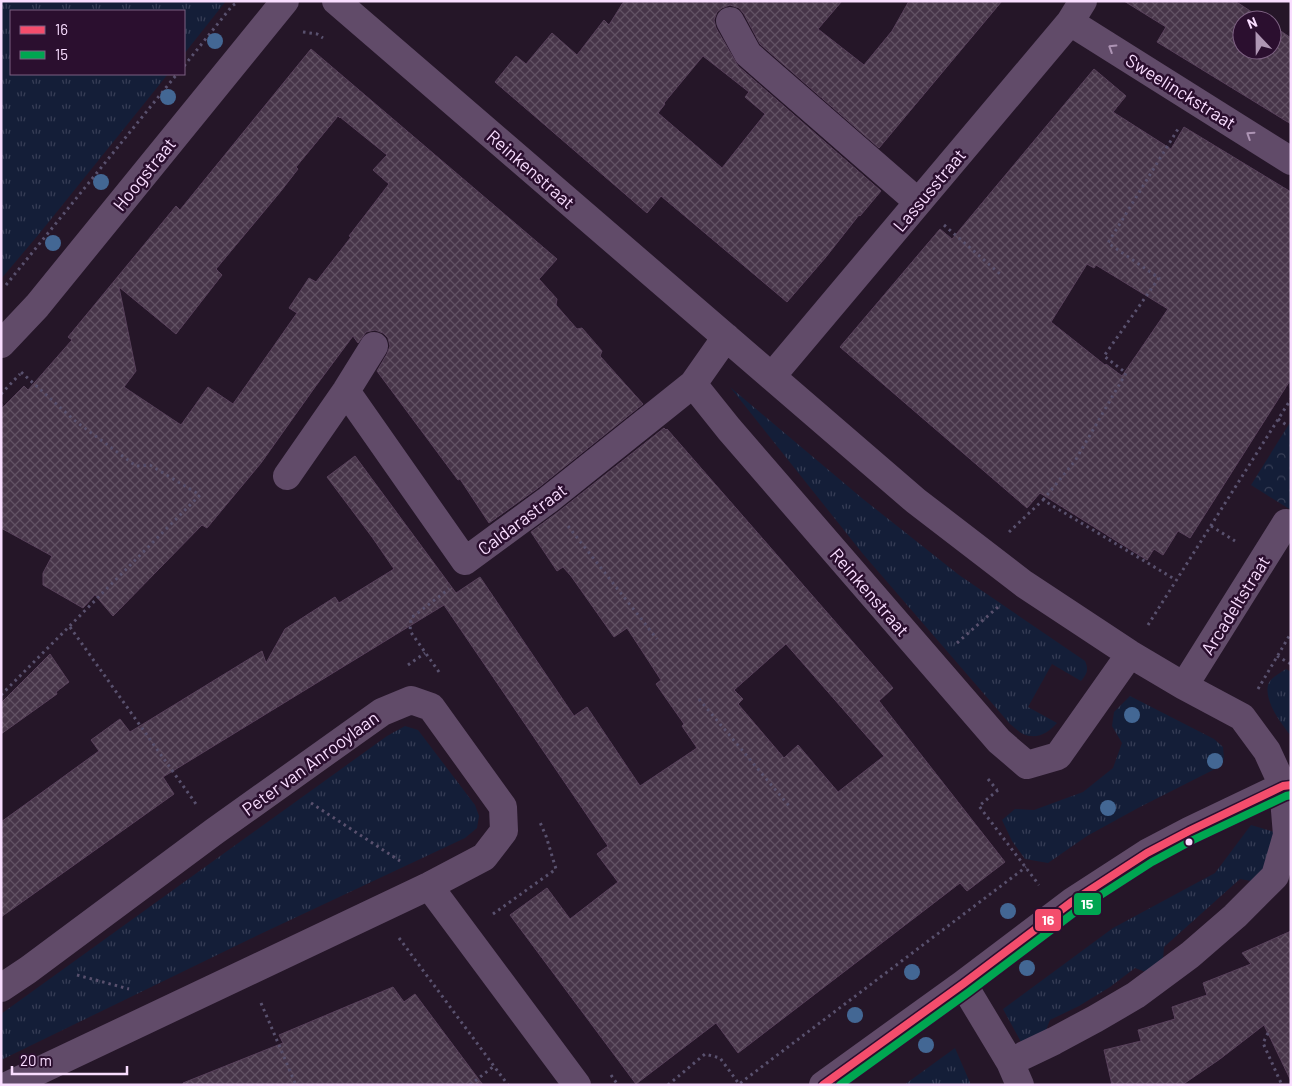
<svg xmlns="http://www.w3.org/2000/svg" width="1292" height="1086" viewBox="0 0 1292 1086" font-family="Barlow,sans-serif">
<style>
.grass{fill:url(#grass-tufts)}
.park{fill:url(#park-crowns)}
.building{fill:url(#building-cross-hatch);stroke:#58415b;fill-rule:evenodd}
.lines{fill:none;stroke-linecap:round;stroke-linejoin:round}
.path{stroke:#59516e;stroke-width:3;stroke-dasharray:2.5 4;stroke-linecap:butt}
.minor{stroke:#614b69;stroke-width:28}
.bus-1-casing{stroke:#2b0f2f;stroke-width:11}
.bus-2-casing{stroke:#2b0f2f;stroke-width:11}
.bus-1{stroke:#f44d6c;stroke-width:8}
.bus-2{stroke:#00a651;stroke-width:8}
.tree{fill:#436794}
.oneway{stroke:#ad94b4}
.bus-dot{fill:#f9ddff;stroke:#2b0f2f;stroke-width:2}
.labels{text-anchor:middle;dominant-baseline:central;stroke-width:5;stroke-linejoin:round;paint-order:stroke}
.street-label{font-size:18px;fill:#f9ddff;stroke:#2b0f2f}
.line-badge{stroke:#2b0f2f;stroke-width:2}
.badge-label{font-size:14px;text-anchor:middle;font-weight:bold;fill:#fff}
</style>
<defs>
<pattern id="grass-tufts" width="24" height="20" patternUnits="userSpaceOnUse" patternTransform="scale(1.25)"><rect width="24" height="20" fill="#141e38"/><path d="M3 7l-1-3M5 7V3M7 7l1-3M15 17l-1-3M17 17v-4M19 17l1-3" fill="none" stroke="#373e56"/></pattern>
<pattern id="park-crowns" width="20" height="18" patternUnits="userSpaceOnUse" patternTransform="scale(1.25)"><rect width="20" height="18" fill="#141e38"/><path d="M2 6a3 3 0 1 1 6 0M12 15a3 3 0 1 1 6 0" fill="none" stroke="#373e56"/></pattern>
<pattern id="building-cross-hatch" width="8" height="8" patternUnits="userSpaceOnUse" patternTransform="scale(1.25)"><rect width="8" height="8" fill="#473549"/><path d="M0 0l8 8M0 8l8-8" fill="none" stroke="#625264"/></pattern>
</defs>
<rect width="100%" height="100%" fill="#251628"/>
<path class="grass" d="M1 1H226L184 54V11H11V74H168L39 234 1 279Z
M730 387 863 499 959 575 1085 661C1089 670 1087 674 1081 681L1052 664 1028 707 1057 723C1048 733 1037 740 1023 734 1019 732 1014 727 1010 724L863 554Z
M1286 669 1291 672V736C1282 724 1264 702 1268 685 1270 678 1280 673 1286 669Z
M1130 696 1214 739 1223 747 1224 759 1217 768 1138 808 1087 836 1048 863 1025 859 1012 841 1002 820 1015 809 1034 810 1083 792 1113 768 1122 743 1112 726 1114 712Z
M405 726 418 730 475 805 479 816 477 828 465 838 250 939 1 1060V1014L387 736Z
M1251 825 1281 834 1257 882 1240 879 1164 947 1163 960 1148 973 1135 968 1110 987 1079 1006 1050 1020 1046 1030 1021 1042 1003 1009 1113 928 1215 873Z
M955 1048 971 1085H904Z"/>
<path class="park" d="M1291 421V510L1251 485Z"/>
<path class="building" d="M624 1H842L818 29 864 65 892 31 909 1H1002L879 148 760 44 744 14 739 8 730 5 722 8 717 12 714 20 716 28 738 66 881 191 860 216 859 215 826 257 787 302 661 196 647 213 495 82 516 56 526 64 552 33 577 55 604 20 609 25ZM703 56 749 92 745 97 765 114 722 168 658 113 665 104 664 103Z
M1124 1H1235L1264 20H1242V50H1272V25L1291 38V124L1157 42 1166 27Z
M311 49 557 259 539 279 557 299 556 305 577 329 582 328 602 351 600 356 643 404 538 488 489 523 460 479 458 480 377 371 387 354 390 346 388 338 383 333 375 330 366 332 358 343 353 336 315 387 261 463 207 528 202 525 113 616 95 595 83 608 43 585V573L52 556 1 528V409L24 386 28 390 72 340 68 337 176 206 180 210ZM338 116 340 118V117L387 155 373 170 389 184 349 236 351 237 316 282 309 278 289 308 297 313 233 404 208 387 181 425 124 387 136 371 119 287 176 334 222 275 216 269 281 191 298 169 296 167Z
M1094 69 1126 96 1113 112 1171 149 1184 127 1291 192V379L1190 538 1178 531 1163 555 1154 549 1147 560 1040 493 1027 508 840 347 940 229 952 239ZM1087 264 1094 268 1096 265 1168 309 1122 376 1106 364 1105 365 1051 322Z
M664 428 666 430 667 429 893 688 879 701 1005 862 967 891 960 883 738 1053 716 1023 636 1084 510 915 547 888 570 919 618 882 597 854 608 846 444 605 163 777 174 794 1 917V822L99 751 91 740 120 719 130 732 262 651 266 663 285 629 335 597 339 603 394 569 372 537 327 477 355 456 456 593 480 577 574 716 587 707 640 786 697 748 682 726 684 724 656 684 661 680 627 628 614 637 571 576 563 567 557 571 531 532 558 512ZM786 644 884 756 838 792 798 745 784 758 738 704 743 699 734 690Z
M50 654 69 682 56 692 57 694 1 734V703Z
M1291 931V1081L1264 1025 1220 1059 1182 1085H1112L1104 1050 1141 1041 1138 1030 1175 1019 1172 1007 1207 995 1203 983 1251 964 1242 953Z
M393 987 404 1002 415 994 483 1085H183V1083L283 1043 279 1035Z"/>
<g class="lines">
<path class="path" d="M303 32 317 34 323 38
M184 66 232 6 238 2
M944 225 1000 274
M6 285 177 74
M1 394 20 374
M1278 419 1288 426
M1043 500 1075 461 1126 373 1104 356 1159 278 1108 243 1178 129
M568 526 657 639
M1211 526 1235 541
M1009 532 1043 500 1176 580
M1148 625 1291 399
M70 627 196 804
M957 643 998 607
M1277 656 1291 664
M408 665 425 653
M439 672 410 631 411 618 449 589
M1258 689 1291 633
M1 695 200 495 150 465 136 466 74 420 21 372
M699 699 790 807
M988 779 997 790
M998 790 979 806 1039 885
M311 803 400 861
M493 914 556 869 546 836 539 820
M399 938 508 1085
M77 975 129 989
M261 1003 296 1085
M1268 1033 1263 1043 1281 1083 1280 1085
M611 1075 618 1085
M470 1085 494 1066
M668 1085 705 1054 720 1058 739 1084 1026 867"/>
<path class="minor" d="M336 1 916 501 1024 584 1130 654 1184 686 1242 717 1267 751 1283 786 1287 835 1275 876 1235 916 1190 955 1136 995 1095 1019 1054 1041 1010 1062 963 984
M730 21 748 54 918 202
M1070 22 1291 161
M726 337 693 384 729 429 999 741 1027 765 1058 756 1130 654
M1 344 37 306 285 1
M772 376 1070 22 1083 1
M346 391 465 561 548 500 693 384
M287 476 346 391 374 346
M1184 686 1286 523
M429 886 577 1085
M1 988 28 970 215 831 382 712 411 700 431 707 503 807 504 831 484 857 429 886 9 1085
M1010 1062 1020 1085
M823 1085 963 984 1073 901 1147 853 1189 831 1283 786 1291 785"/>
<g class="bus-1-casing">
<path id="bus-1" d="M823 1085 963 984 1073 901 1147 853 1189 831 1283 786 1291 785"/>
</g>
<g class="bus-2-casing">
<path id="bus-2" d="M840 1085 969 992 1079 909 1152 862 1193 840 1286 796 1291 795"/>
</g>
<use href="#bus-1" class="bus-1"/>
<use href="#bus-2" class="bus-2"/>
</g>
<g class="tree">
<circle cx="215" cy="41" r="8"/>
<circle cx="168" cy="97" r="8"/>
<circle cx="101" cy="182" r="8"/>
<circle cx="53" cy="243" r="8"/>
<circle cx="1132" cy="715" r="8"/>
<circle cx="1215" cy="761" r="8"/>
<circle cx="1108" cy="808" r="8"/>
<circle cx="1008" cy="911" r="8"/>
<circle cx="1027" cy="968" r="8"/>
<circle cx="912" cy="972" r="8"/>
<circle cx="855" cy="1015" r="8"/>
<circle cx="926" cy="1045" r="8"/>
</g>
<defs><path id="oneway-chevron" d="M-2-3.5L2.5 0L-2 3.5" fill="none" stroke-width="1.6" stroke-linecap="round" stroke-linejoin="round" transform="scale(1.25)"/></defs>
<g class="oneway">
<use href="#oneway-chevron" transform="translate(1112 48) rotate(-148)"/>
<use href="#oneway-chevron" transform="translate(1250 135) rotate(-147)"/>
</g>
<circle class="bus-dot" cx="1189" cy="842" r="4.5"/>
<g class="labels">
<g class="street-label">
<text transform="translate(1181 91) rotate(32)">Sweelinckstraat</text>
<text transform="translate(531 169) rotate(41)">Reinkenstraat</text>
<text transform="translate(144 174) rotate(-51)">Hoogstraat</text>
<text transform="translate(929 190) rotate(-50)">Lassusstraat</text>
<text transform="translate(522 519) rotate(-37)">Caldarastraat</text>
<text transform="translate(870 592) rotate(49)">Reinkenstraat</text>
<text transform="translate(1235 605) rotate(-58)">Arcadeltstraat</text>
<text transform="translate(310 763) rotate(-36)">Peter van Anrooylaan</text>
</g>
</g>
<g class="line-badge">
<rect x="1073" y="892" width="29" height="24" rx="5" fill="#00a651"/>
<rect x="1034" y="908" width="28" height="24" rx="5" fill="#f44d6c"/>
</g>
<g class="badge-label">
<text x="1087" y="909">15</text>
<text x="1048" y="925">16</text>
</g>
<rect width="1292" height="1086" fill="none" stroke="#f9ddff" stroke-width="5"/>
<rect x="10" y="10" width="175" height="65" fill="#2b0f2f" stroke="#7d6182"/>
<rect x="20" y="26" width="25" height="8" fill="#f44d6c" stroke="#7d6182"/>
<text x="55" y="35" font-size="15" fill="#f9ddff">16</text>
<rect x="20" y="51" width="25" height="8" fill="#00a651" stroke="#7d6182"/>
<text x="55" y="60" font-size="15" fill="#f9ddff">15</text>
<g transform="translate(1257 35) rotate(338)"><circle r="24" fill="#2b0f2f" stroke="#7d6182"/>
<path d="M0-4L9 19L0 12L-9 19Z" fill="#af97b4"/>
<text y="-8" font-size="14" font-weight="bold" text-anchor="middle" fill="#f9ddff">N</text>
</g>
<path d="M12 1066v8h115v-8" fill="none" stroke="#f9ddff" stroke-width="2.5"/>
<text x="20" y="1066" font-size="15" fill="#f9ddff" stroke="#2b0f2f" stroke-width="4" paint-order="stroke">20 m</text>
</svg>
